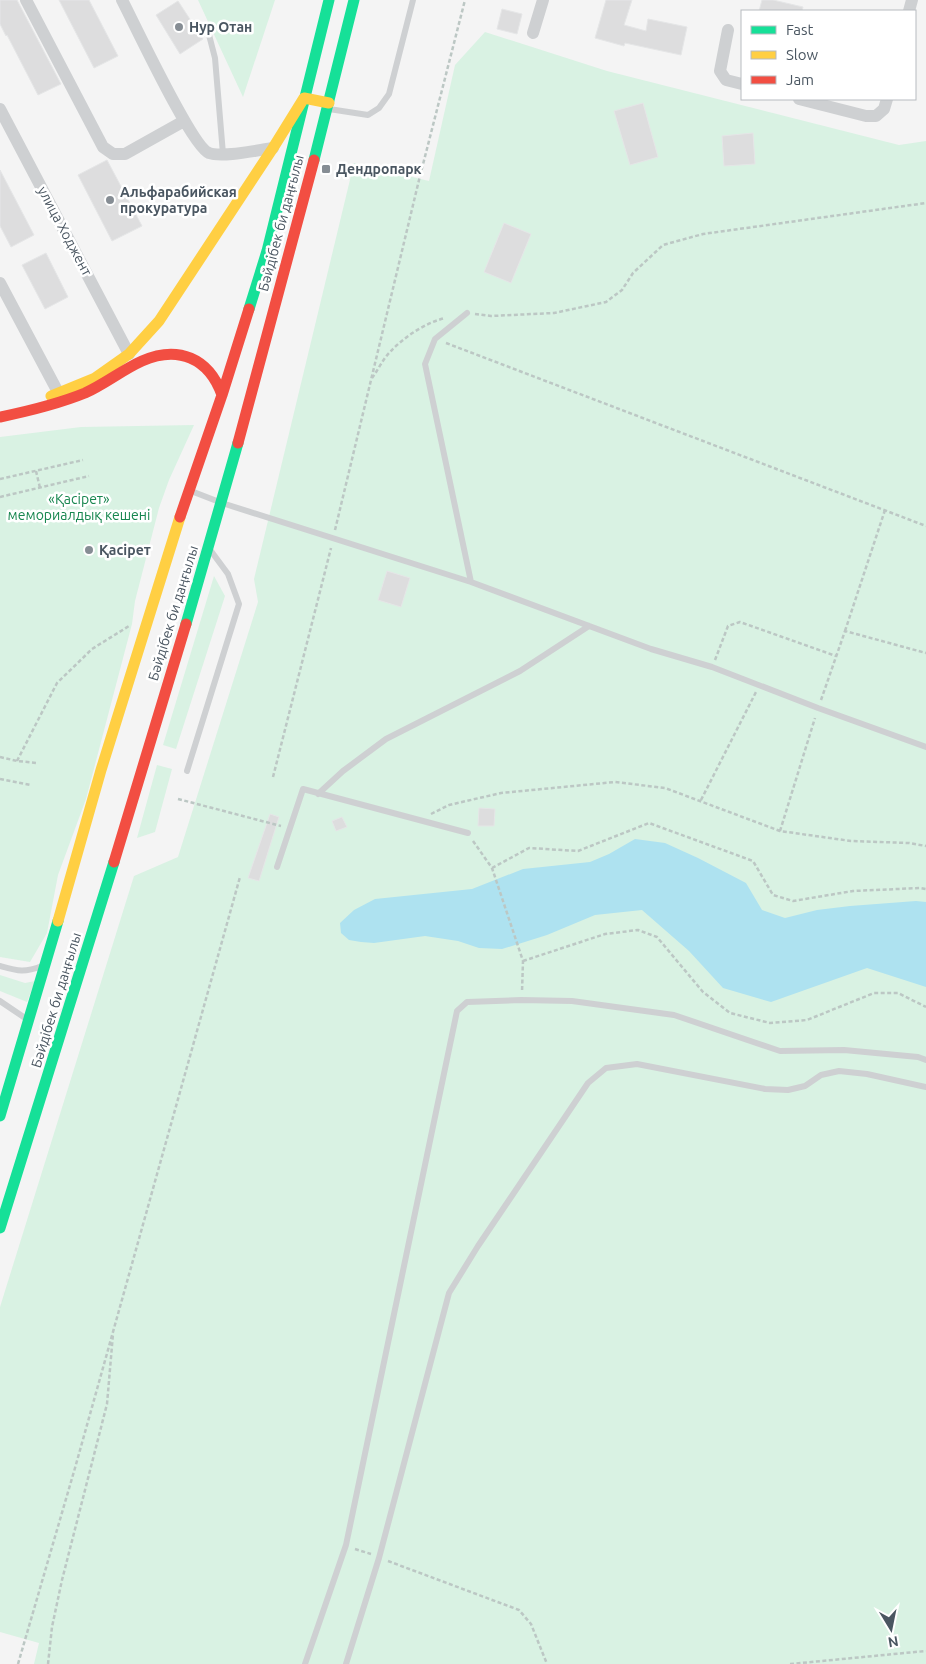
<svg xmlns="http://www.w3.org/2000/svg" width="926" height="1664" viewBox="0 0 926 1664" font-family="Ubuntu,sans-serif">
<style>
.green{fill:#d9f2e3}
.water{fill:#aee2f0}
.building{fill:#ddddde;stroke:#e5e6e7}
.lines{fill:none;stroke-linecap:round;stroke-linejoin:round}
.path{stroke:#bcc7c4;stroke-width:2.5;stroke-dasharray:4 2.5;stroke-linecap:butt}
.lane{stroke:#ced0d2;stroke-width:6}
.street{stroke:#ced0d2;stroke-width:12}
.fast{stroke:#16e098;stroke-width:11}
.slow{stroke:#ffcf43;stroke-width:11}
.jam{stroke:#f24e42;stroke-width:11}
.poi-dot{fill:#868d94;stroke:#fff;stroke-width:2}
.labels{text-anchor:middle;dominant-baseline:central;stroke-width:5;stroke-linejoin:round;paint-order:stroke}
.poi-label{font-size:14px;font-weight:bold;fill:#4a5661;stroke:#fff;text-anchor:start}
.street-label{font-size:14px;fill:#4a5661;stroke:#fff}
.park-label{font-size:14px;fill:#17864f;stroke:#fff}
</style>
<rect width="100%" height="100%" fill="#f4f4f4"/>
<path class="green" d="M198 0H275L243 97Z
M485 32 607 71 899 145 926 141V1664H34L39 1643 0 1632V1307L134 876 178 857 258 602 254 579 354 163 429 181 455 65Z
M194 425 169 480 159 508 135 601 132 624 86 799 58 875 47 933 30 962 0 957V437L81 427Z
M214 576 225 596 176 749 163 745Z
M157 765 172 769 155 832 137 838Z
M0 975 25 983 35 981 27 1002 0 991Z"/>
<path class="water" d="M635 839 665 843 698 858 746 883 762 910 785 918 817 910 850 906 916 901 926 902V987L867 968 771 1002 723 988 689 951 642 910 595 915 547 935 502 949 479 948 458 941 425 936 374 943 361 942 349 940 341 933 340 923 354 910 375 899 472 889 523 869 590 862 609 854Z"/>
<path class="building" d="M0 0H17L61 84 38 95 7 35 6 36 0 24Z
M59 0H89L118 56 94 68Z
M606 0H632L624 25 646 31 648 19 687 27 681 55 625 43 624 46 595 38Z
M762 0H773L803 7 802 11H759Z
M178 1 203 39 180 54 156 15Z
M502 9 522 14 517 34 497 29Z
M643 103 658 157 630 165 614 111Z
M753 133 755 164 724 166 722 136Z
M107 160 142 226 112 241 78 175Z
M0 170 34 235 11 247 0 226Z
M504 223 531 234 511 283 484 272Z
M46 253 68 297 45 309 22 265Z
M387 571 410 578 401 607 378 600Z
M479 808 495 809 494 826H478Z
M270 814 279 817 259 881 248 878Z
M342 817 347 827 336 831 332 821Z"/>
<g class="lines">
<path class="path" d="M475 314 491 316 554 313 606 302 622 290 633 273 663 245 703 234 926 203
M446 343 926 526
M372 378C378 370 383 359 390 352 404 337 425 323 445 318
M36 471 40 488
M0 479 83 460
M0 497 89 476
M335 530 419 180 465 0
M845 631 885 510
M715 660 728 626 740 622 836 656
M821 700 845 631 926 653
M0 757 17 761 37 763
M17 761 57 683 92 649 129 626
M273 777 331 548
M0 779 31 785
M178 799 281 826
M701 800 756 692
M431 814 449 805 501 793 615 782 665 788 780 831 851 841 909 843 926 846
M780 831 815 718
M473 841 492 868 523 961 522 992
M492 868 529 848 578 851 649 823 753 861 773 895 793 901 853 891 920 888 926 889
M523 961 605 934 638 930 657 937 703 992 730 1013 770 1023 807 1020 874 993H898L926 1007
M355 1549 371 1554
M388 1561 519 1610 531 1624 547 1664
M18 1664 75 1468 240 877
M48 1664 52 1627 62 1580 107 1404 113 1334
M790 1664 926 1651"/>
<path class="lane" d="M208 31 215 58 223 154
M329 109 368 115 379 108 389 94 413 0
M467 313 435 339 425 364 471 582
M191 491 222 503 471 582 651 649 712 667 818 708 926 747
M187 771 239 604 228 574 211 551
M318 794 343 771 386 739 520 671 589 626
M277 867 303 789 468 833
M0 966C18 971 24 973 42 966
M0 1001 28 1020
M305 1664 346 1545 457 1011 467 1002 521 1000 572 1001 674 1015 780 1051 844 1050 918 1057 926 1060
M346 1664 379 1558 449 1293 478 1246 588 1083 606 1068 637 1064 765 1089 788 1090 805 1086 821 1075 839 1071 867 1074 926 1087"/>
<path class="street" d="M26 0 103 147 113 154H125L184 121
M122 0C134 23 192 147 209 153 222 158 258 150 273 148
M909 11 912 0
M728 30 720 71 726 80 742 84
M533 33 543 0
M799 99 866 116H876L884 109 887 99
M0 109 129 354
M0 283 59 394"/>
<path class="fast" d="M314 160 354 0
M249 309 267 251 329 0
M186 624 238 443
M0 1116 58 921
M0 1228 114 862"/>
<path class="slow" d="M51 396 95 378 129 354 159 321 273 148 304 98 329 103
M58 921 101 770 180 517"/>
<path class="jam" d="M0 417C29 411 58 404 85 393 105 384 122 370 142 361 178 345 209 358 222 395
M238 443 314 160
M180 517 222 395 249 309
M114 862 186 624"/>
</g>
<g class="poi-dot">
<circle cx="179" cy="27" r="5"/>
<rect x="321" y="164" width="10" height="10" rx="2.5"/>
<circle cx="110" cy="200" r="5"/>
<circle cx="89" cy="550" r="5"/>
</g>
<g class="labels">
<g class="poi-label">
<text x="189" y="27">Нур Отан</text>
<text x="336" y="169">Дендропарк</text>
<text x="120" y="192">Альфарабийская<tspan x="120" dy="16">прокуратура</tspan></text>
<text x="99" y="550">Қасірет</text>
</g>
<g class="street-label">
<text transform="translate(281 223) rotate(-75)">Бәйдібек би даңғылы</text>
<text transform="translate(65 231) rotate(62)">улица Ходжент</text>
<text transform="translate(173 613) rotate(-73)">Бәйдібек би даңғылы</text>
<text transform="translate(56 1000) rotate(-73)">Бәйдібек би даңғылы</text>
</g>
<g class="park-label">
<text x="79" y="499">«Қасірет»<tspan x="79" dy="16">мемориалдық кешені</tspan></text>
</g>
</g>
<rect x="741" y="10" width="175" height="90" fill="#ffffff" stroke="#b7bbc0"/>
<rect x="751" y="26" width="25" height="8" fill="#16e098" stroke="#b7bbc0"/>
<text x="786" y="35" font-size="15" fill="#4a5661">Fast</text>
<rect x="751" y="51" width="25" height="8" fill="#ffcf43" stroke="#b7bbc0"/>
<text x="786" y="60" font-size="15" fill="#4a5661">Slow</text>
<rect x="751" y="76" width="25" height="8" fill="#f24e42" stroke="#b7bbc0"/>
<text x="786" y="85" font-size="15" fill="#4a5661">Jam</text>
<g transform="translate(891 1629) rotate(170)" stroke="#ffffff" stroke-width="4" paint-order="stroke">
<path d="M0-4L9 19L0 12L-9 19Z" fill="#4a5661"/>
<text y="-8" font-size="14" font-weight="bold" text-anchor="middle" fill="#4a5661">N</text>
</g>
</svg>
